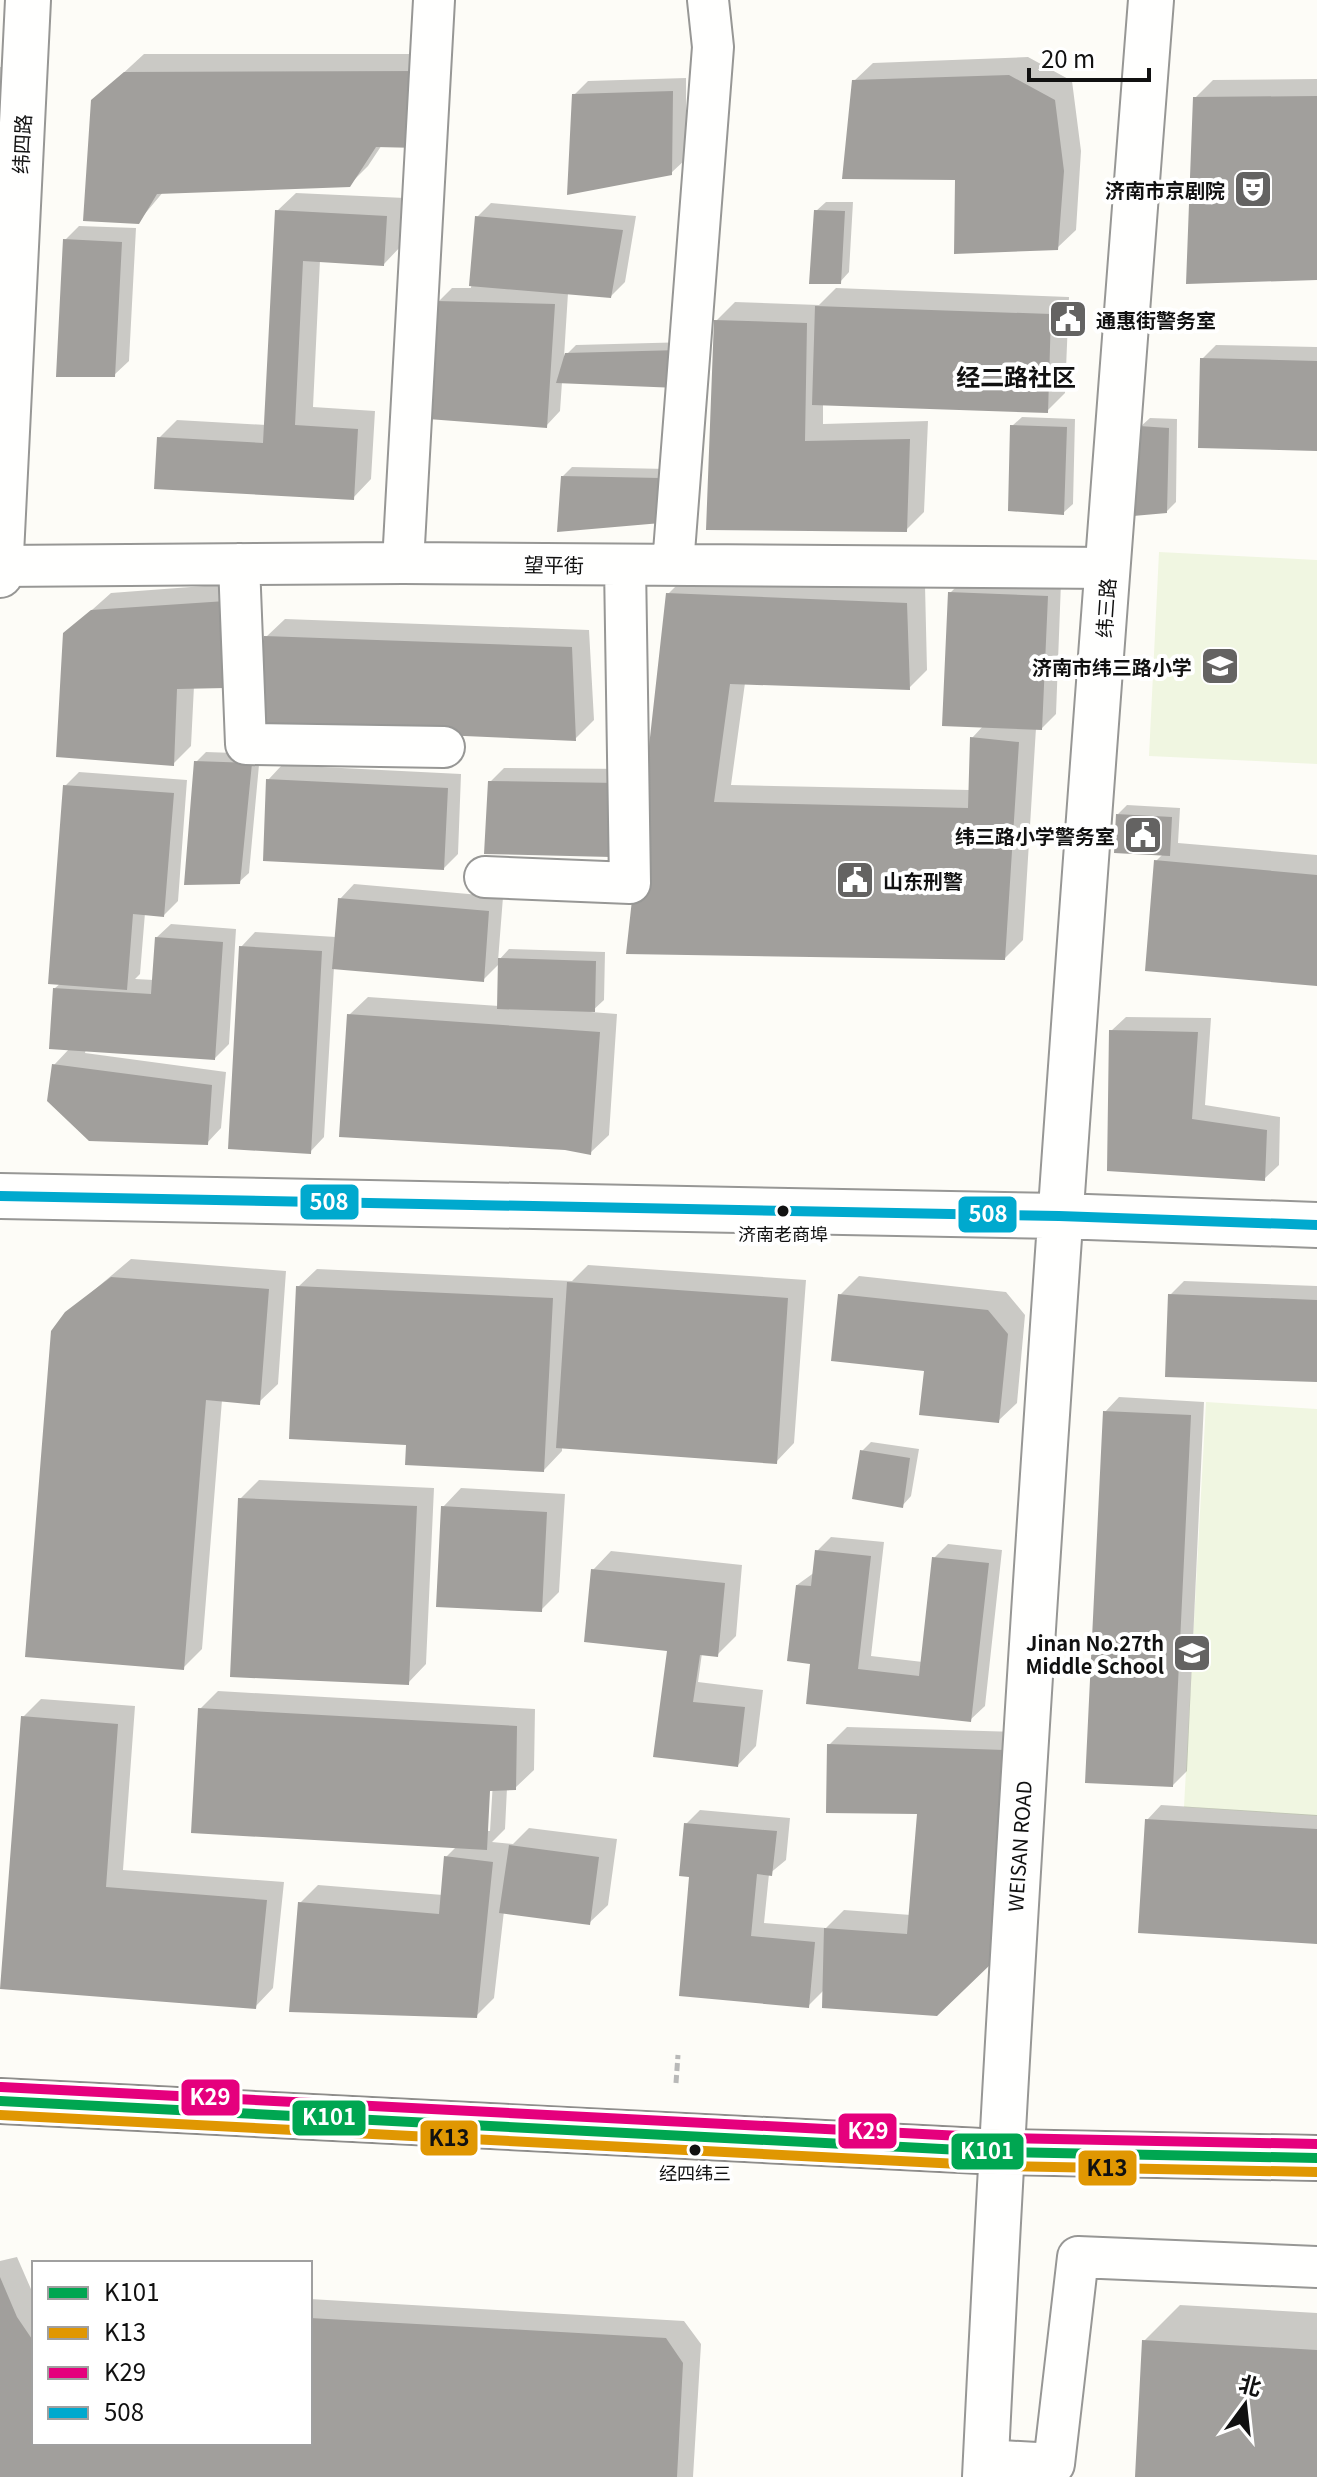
<svg xmlns="http://www.w3.org/2000/svg" width="1317" height="2477" viewBox="0 0 1317 2477" font-family="Georgia,'Noto Sans SC',serif">
<style>
.pitch{fill:#f0f6e1}
.shadow{fill:#0003;fill-rule:evenodd}
.building{fill:#a19f9c}
.lines{fill:none;stroke-linecap:round;stroke-linejoin:round}
.minor-casing{stroke:#979795;stroke-width:44}
.tertiary-casing{stroke:#979795;stroke-width:48}
.secondary-casing{stroke:#8e8d8b;stroke-width:48}
.path{stroke:#b9b9b8;stroke-width:5;stroke-dasharray:8 4;stroke-linecap:butt}
.minor{stroke:#fffffe;stroke-width:40}
.tertiary{stroke:#fffffe;stroke-width:44}
.secondary{stroke:#f6f4eb;stroke-width:44}
.bus-1-casing{stroke:#fff;stroke-width:16}
.bus-2-casing{stroke:#fff;stroke-width:16}
.bus-3-casing{stroke:#fff;stroke-width:16}
.bus-4-casing{stroke:#fff;stroke-width:16}
.bus-1{stroke:#00a651;stroke-width:10}
.bus-2{stroke:#e09702;stroke-width:10}
.bus-3{stroke:#e5007d;stroke-width:10}
.bus-4{stroke:#00a9ce;stroke-width:10}
.bus-dot{fill:#111;stroke:#fff;stroke-width:3}
.labels{text-anchor:middle;dominant-baseline:central;stroke-width:8;stroke-linejoin:round;paint-order:stroke}
.bus-label{font-size:18px;fill:#111;stroke:#fff}
.street-label{font-size:20px;fill:#111;stroke:#fff}
.poi-label{font-size:20px;font-weight:bold;fill:#111;stroke:#fff;text-anchor:end}
.quarter-label{font-size:24px;font-weight:bold;fill:#111;stroke:#fff}
.line-badge{stroke:#fff;stroke-width:3}
.badge-label{font-size:22px;text-anchor:middle;font-weight:bold;fill:#fff}
.pale-badge-label{font-size:22px;text-anchor:middle;font-weight:bold;fill:#111}
</style>
<rect width="100%" height="100%" fill="#fdfcf7"/>
<path class="pitch" d="M1159 552 1317 560V764L1149 756Z
M1206 1402 1317 1409V1816L1184 1807Z"/>
<path class="shadow" d="M144 54H442L368 166 349 185 164 191 138 222 93 101Z
M1028 57 1072 81 1081 151 1076 230 1057 248 957 178 854 81 873 63Z
M0 67H5L0 111Z
M686 78V159L671 173 574 95 588 81Z
M1317 79V278L1195 98 1213 80Z
M296 193 405 198 402 245 384 264 320 260 313 407 375 411 371 479 353 498 159 438 177 420 266 425 277 211Z
M826 202H853L849 272 840 282 816 211Z
M491 203 636 216 625 282 611 296 568 293 564 357 576 345 690 342 687 376 562 382 560 411 546 426 438 302 452 288H471L477 217Z
M79 226 136 228 129 361 114 375 65 240Z
M836 288 1069 297 1065 393 1047 411 823 403V424L928 421 924 512 906 530 709 528 716 321 735 302 819 305Z
M1216 345 1317 347V449L1202 359Z
M1022 417 1075 419 1073 504 1063 513 1012 426Z
M1150 418 1177 419 1176 502 1167 511 1140 427Z
M572 467 668 469 670 512 563 476Z
M687 575 925 585 927 670 909 688 745 683 731 785 970 790 972 738 984 725 950 593 964 579 1061 582 1056 714 1042 728H1036L1023 940 1005 958 628 952 668 594Z
M244 583 194 686 191 746 173 764 65 634 111 593Z
M285 619 589 630 594 720 575 739 266 637Z
M206 752 260 754 249 873 239 882 196 762Z
M282 765 461 774 458 854 444 868 268 780Z
M504 768 631 769 625 841 490 782Z
M79 772 187 780 178 901 164 915 145 913 140 974 135 979 154 980 156 938 171 924 236 929 229 1044 215 1058 86 1049 85 1053 226 1072 221 1128 207 1143 54 1065 70 1048 55 988 61 983 65 786Z
M1127 805 1180 808 1178 843 1317 855V984L1156 861 1164 853 1118 814Z
M354 884 503 897 498 961 509 949 605 952 604 1000 591 1012 617 1014 609 1135 590 1153 349 1015 368 997 499 1006 500 963 483 980 334 967 324 1137 310 1152 241 947 255 932 336 937 340 899Z
M1126 1017 1211 1018 1205 1105 1280 1117 1279 1165 1264 1179 1109 1169 1111 1031Z
M131 1259 286 1271 278 1384 259 1402 222 1400 202 1649 183 1668 67 1313Z
M588 1265 806 1280 794 1443 776 1462 562 1446V1451L544 1470 408 1443 298 1287 317 1269 572 1281Z
M859 1276 1006 1292 1025 1315 1017 1403 998 1421 926 1369 840 1295Z
M1184 1281 1317 1286V1380L1170 1295Z
M1119 1397 1204 1402 1187 1771 1173 1785 1105 1412Z
M871 1442 919 1449 911 1496 902 1506 862 1451Z
M259 1480 434 1488 426 1664 408 1683 240 1499Z
M461 1488 565 1494 559 1592 541 1610 443 1507Z
M831 1537 884 1542 871 1656 923 1662 934 1558 948 1544 1002 1550 985 1706 970 1720 812 1662 797 1585 815 1572 817 1551Z
M611 1551 742 1565 736 1636 717 1655 702 1653 698 1682 763 1690 756 1746 738 1765 655 1755 669 1649 593 1570Z
M218 1691 535 1709 534 1770 515 1788H507L505 1829 492 1842 513 1844 529 1828 617 1839 608 1905 589 1923 504 1911 494 1998 476 2016 300 1903 318 1885 443 1895 446 1857 457 1846 200 1709ZM489 1781H493L490 1831H486Z
M41 1699 135 1706 123 1870 284 1882 273 1988 255 2007 2 1987 23 1717Z
M847 1727 1022 1732 1009 1942 825 1989 808 2006 692 1875 686 1824 700 1810 790 1818 786 1860 769 1874 764 1923 826 1928 844 1910 911 1915 919 1812 829 1745Z
M1161 1805 1317 1815V1942L1147 1820Z
M17 2257 34 2296V2443H310V2299L684 2321 701 2344 693 2477H0V2261Z
M1180 2305 1317 2313V2477H1137L1144 2341Z"/>
<path class="building" d="M425 71 419 148 376 147 350 187 157 194 139 224 83 221 91 100 124 72Z
M1009 75 1055 100 1064 171 1058 250 954 254 955 180 842 179 852 80Z
M673 91 672 175 567 195 572 94Z
M1317 96V280L1186 284 1193 97Z
M275 210 387 216 384 266 303 261 295 425 358 429 354 500 154 489 157 437 263 443Z
M814 210 845 211 841 284H809Z
M475 216 623 230 611 298 469 286Z
M63 239 122 242 115 377H56Z
M436 301 555 304 547 428 428 419Z
M815 306 1051 314 1048 413 812 405Z
M714 320 807 323 805 441 910 439 907 532 706 530Z
M681 350 678 388 556 383 565 353Z
M1200 358 1317 361V451L1198 448Z
M1010 425 1067 427 1064 515 1008 511Z
M1139 426 1169 428 1167 513 1133 516Z
M561 476 660 478 661 523 557 532Z
M948 592 1048 596 1042 730 942 726Z
M666 593 907 603 910 690 730 684 714 802 968 808 970 737 1019 742 1005 960 626 954Z
M226 601V688L177 689 174 766 56 757 63 633 91 610Z
M264 636 572 647 576 741 260 727Z
M194 761 252 763 240 884 184 885Z
M266 779 448 788 444 870 263 861Z
M488 781 618 783 611 857 484 854Z
M63 785 174 793 164 917 133 914 127 990 48 984Z
M1116 814 1172 817 1170 856 1114 853Z
M1154 860 1317 875V986L1145 971Z
M338 898 489 911 484 982 332 969Z
M155 937 223 942 215 1060 49 1049 53 988 151 994Z
M239 946 322 951 311 1154 228 1149Z
M498 958 596 961 595 1012 497 1009Z
M347 1014 600 1032 591 1155 565 1150 339 1137Z
M1109 1030 1198 1032 1192 1119 1267 1130 1265 1181 1107 1171Z
M52 1064 212 1085 208 1145 89 1141 47 1101Z
M111 1277 269 1289 260 1405 206 1400 184 1670 25 1657 51 1331 65 1312Z
M567 1282 788 1298 777 1464 556 1448Z
M296 1286 553 1298 544 1472 405 1465 406 1445 289 1439Z
M838 1294 988 1310 1008 1334 999 1423 919 1415 924 1371 831 1361Z
M1168 1294 1317 1300V1382L1165 1377Z
M1103 1411 1191 1415 1173 1787 1085 1783Z
M860 1450 910 1458 903 1508 852 1499Z
M238 1498 417 1506 409 1685 230 1677Z
M441 1506 547 1512 542 1612 436 1607Z
M815 1550 871 1556 858 1669 919 1676 932 1557 989 1563 971 1722 806 1704 810 1664 787 1661 796 1585 811 1586Z
M591 1569 725 1583 718 1657 700 1655 693 1702 745 1707 738 1767 653 1757 667 1651 584 1642Z
M198 1708 517 1726 516 1790 490 1791 487 1850 191 1833Z
M21 1716 118 1724 106 1887 267 1900 256 2009 0 1989Z
M827 1744 1004 1750 992 1963 937 2016 822 2008 824 1928 907 1934 917 1814 826 1813Z
M1145 1819 1317 1829V1944L1138 1933Z
M684 1823 777 1831 772 1876 757 1874 751 1936 815 1942 809 2008 679 1996 689 1877 679 1876Z
M509 1845 599 1857 590 1925 499 1913Z
M444 1856 493 1862 477 2018 289 2012 298 1902 439 1914Z
M0 2277 17 2317 34 2342V2443H310V2318L666 2338 683 2363 677 2477H0Z
M1142 2340 1317 2350V2477H1135Z"/>
<g class="lines">
<g class="minor-casing">
<path id="minor" d="M403 563 434 0
M239 564 246 744 444 747
M673 565 713 47 708 0
M0 566 403 563 1108 568
M485 877 630 883 625 565
M985 2460 1054 2464 1078 2257 1317 2267"/>
</g>
<g class="tertiary-casing">
<path id="tertiary" d="M0 575 28 0
M0 1196 1059 1216 1317 1225
M985 2477C1025 1650 1087 825 1151 0"/>
</g>
<g class="secondary-casing">
<path id="secondary" d="M0 2101 1000 2152 1317 2158"/>
</g>
<path class="path" d="M676 2083 678 2055"/>
<use href="#minor" class="minor"/>
<use href="#tertiary" class="tertiary"/>
<use href="#secondary" class="secondary"/>
<g class="bus-1-casing">
<path id="bus-1" d="M0 2101 1000 2152 1317 2158"/>
</g>
<g class="bus-2-casing">
<path id="bus-2" d="M0 2115 999 2166 1317 2172"/>
</g>
<g class="bus-3-casing">
<path id="bus-3" d="M1 2087 1000 2138 1317 2144"/>
</g>
<g class="bus-4-casing">
<path id="bus-4" d="M0 1196 1059 1216 1317 1225"/>
</g>
<use href="#bus-1" class="bus-1"/>
<use href="#bus-2" class="bus-2"/>
<use href="#bus-3" class="bus-3"/>
<use href="#bus-4" class="bus-4"/>
</g>
<defs>
<g id="theatre-square" transform="scale(2)"><rect x="-9" y="-9" width="18" height="18" rx="4" fill="#646362" stroke="#fff"/><path d="M-5-5.5Q0-4 5-5.5V0Q5 5 0 6Q-5 5-5 0ZM-3.3-2.5H-1v1.5H-3.3ZM1-2.5H3.3v1.5H1ZM-2.8 1Q0 5.5 2.8 1Z" fill="#fff"/></g>
<g id="civic-square" transform="scale(2)"><rect x="-9" y="-9" width="18" height="18" rx="4" fill="#646362" stroke="#fff"/><path d="M-.6-6.5H3V-4.5H.6V-3L4-1V1h2V6H-6V1h2V-1L-.6-3ZM-1.2 2.5V6h2.4V2.5Z" fill="#fff"/></g>
<g id="school-square" transform="scale(2)"><rect x="-9" y="-9" width="18" height="18" rx="4" fill="#646362" stroke="#fff"/><path d="M0-5L7-2L0 1L-7-2ZM-4 1L0 2.5L4 1V4Q0 6-4 4Z" fill="#fff"/></g>
</defs>
<g fill-rule="evenodd">
<use href="#theatre-square" x="1253" y="189"/>
<use href="#civic-square" x="1068" y="319"/>
<use href="#school-square" x="1220" y="666"/>
<use href="#civic-square" x="1143" y="835"/>
<use href="#civic-square" x="855" y="880"/>
<use href="#school-square" x="1192" y="1653"/>
</g>
<g class="bus-dot">
<circle cx="783" cy="1211" r="7"/>
<circle cx="695" cy="2150" r="7"/>
</g>
<g class="labels">
<g class="bus-label">
<text x="783" y="1233">济南老商埠</text>
<text x="695" y="2172">经四纬三</text>
</g>
<g class="street-label">
<text transform="translate(21 144) rotate(-87)">纬四路</text>
<text transform="translate(554 564) rotate(1)">望平街</text>
<text transform="translate(1105 608) rotate(-86)">纬三路</text>
<text transform="translate(1019 1846) rotate(-86)">WEISAN ROAD</text>
</g>
<g class="poi-label">
<text x="1225" y="189">济南市京剧院</text>
<text x="1096" y="319" text-anchor="start">通惠街警务室</text>
<text x="1192" y="666">济南市纬三路小学</text>
<text x="1115" y="835">纬三路小学警务室</text>
<text x="883" y="880" text-anchor="start">山东刑警</text>
<text x="1164" y="1642">Jinan No.27th<tspan x="1164" dy="23">Middle School</tspan></text>
</g>
<g class="quarter-label">
<text x="1016" y="375">经二路社区</text>
</g>
</g>
<g class="line-badge">
<rect x="299" y="1183" width="61" height="38" rx="8" fill="#00a9ce"/>
<rect x="957" y="1195" width="61" height="39" rx="8" fill="#00a9ce"/>
<rect x="180" y="2078" width="61" height="39" rx="8" fill="#e5007d"/>
<rect x="291" y="2099" width="76" height="38" rx="8" fill="#00a651"/>
<rect x="837" y="2112" width="61" height="38" rx="8" fill="#e5007d"/>
<rect x="419" y="2119" width="60" height="38" rx="8" fill="#e09702"/>
<rect x="950" y="2132" width="75" height="39" rx="8" fill="#00a651"/>
<rect x="1077" y="2149" width="61" height="38" rx="8" fill="#e09702"/>
</g>
<g class="badge-label">
<text x="329" y="1210">508</text>
<text x="988" y="1222">508</text>
<text x="210" y="2105">K29</text>
<text x="329" y="2125">K101</text>
<text x="868" y="2139">K29</text>
<text x="987" y="2159">K101</text>
</g>
<g class="pale-badge-label">
<text x="449" y="2146">K13</text>
<text x="1107" y="2176">K13</text>
</g>
<rect x="32" y="2261" width="280" height="184" fill="#ffffff" stroke="#a0a0a0" stroke-width="2"/>
<rect x="48" y="2287" width="40" height="12" fill="#00a651" stroke="#a0a0a0" stroke-width="2"/>
<text x="104" y="2301" font-size="24" fill="#111111">K101</text>
<rect x="48" y="2327" width="40" height="12" fill="#e09702" stroke="#a0a0a0" stroke-width="2"/>
<text x="104" y="2341" font-size="24" fill="#111111">K13</text>
<rect x="48" y="2367" width="40" height="12" fill="#e5007d" stroke="#a0a0a0" stroke-width="2"/>
<text x="104" y="2381" font-size="24" fill="#111111">K29</text>
<rect x="48" y="2407" width="40" height="12" fill="#00a9ce" stroke="#a0a0a0" stroke-width="2"/>
<text x="104" y="2421" font-size="24" fill="#111111">508</text>
<g transform="translate(1245 2405) rotate(15)" stroke="#ffffff" stroke-width="6" paint-order="stroke">
<path d="M0-6L14 30L0 20L-14 30Z" fill="#111111"/>
<text y="-12" font-size="22" font-weight="bold" text-anchor="middle" fill="#111111">北</text>
</g>
<path d="M1029 68v12h120v-12" fill="none" stroke="#111111" stroke-width="4"/>
<text x="1041" y="68" font-size="24" fill="#111111" stroke="#ffffff" stroke-width="6" paint-order="stroke">20 m</text>
</svg>
